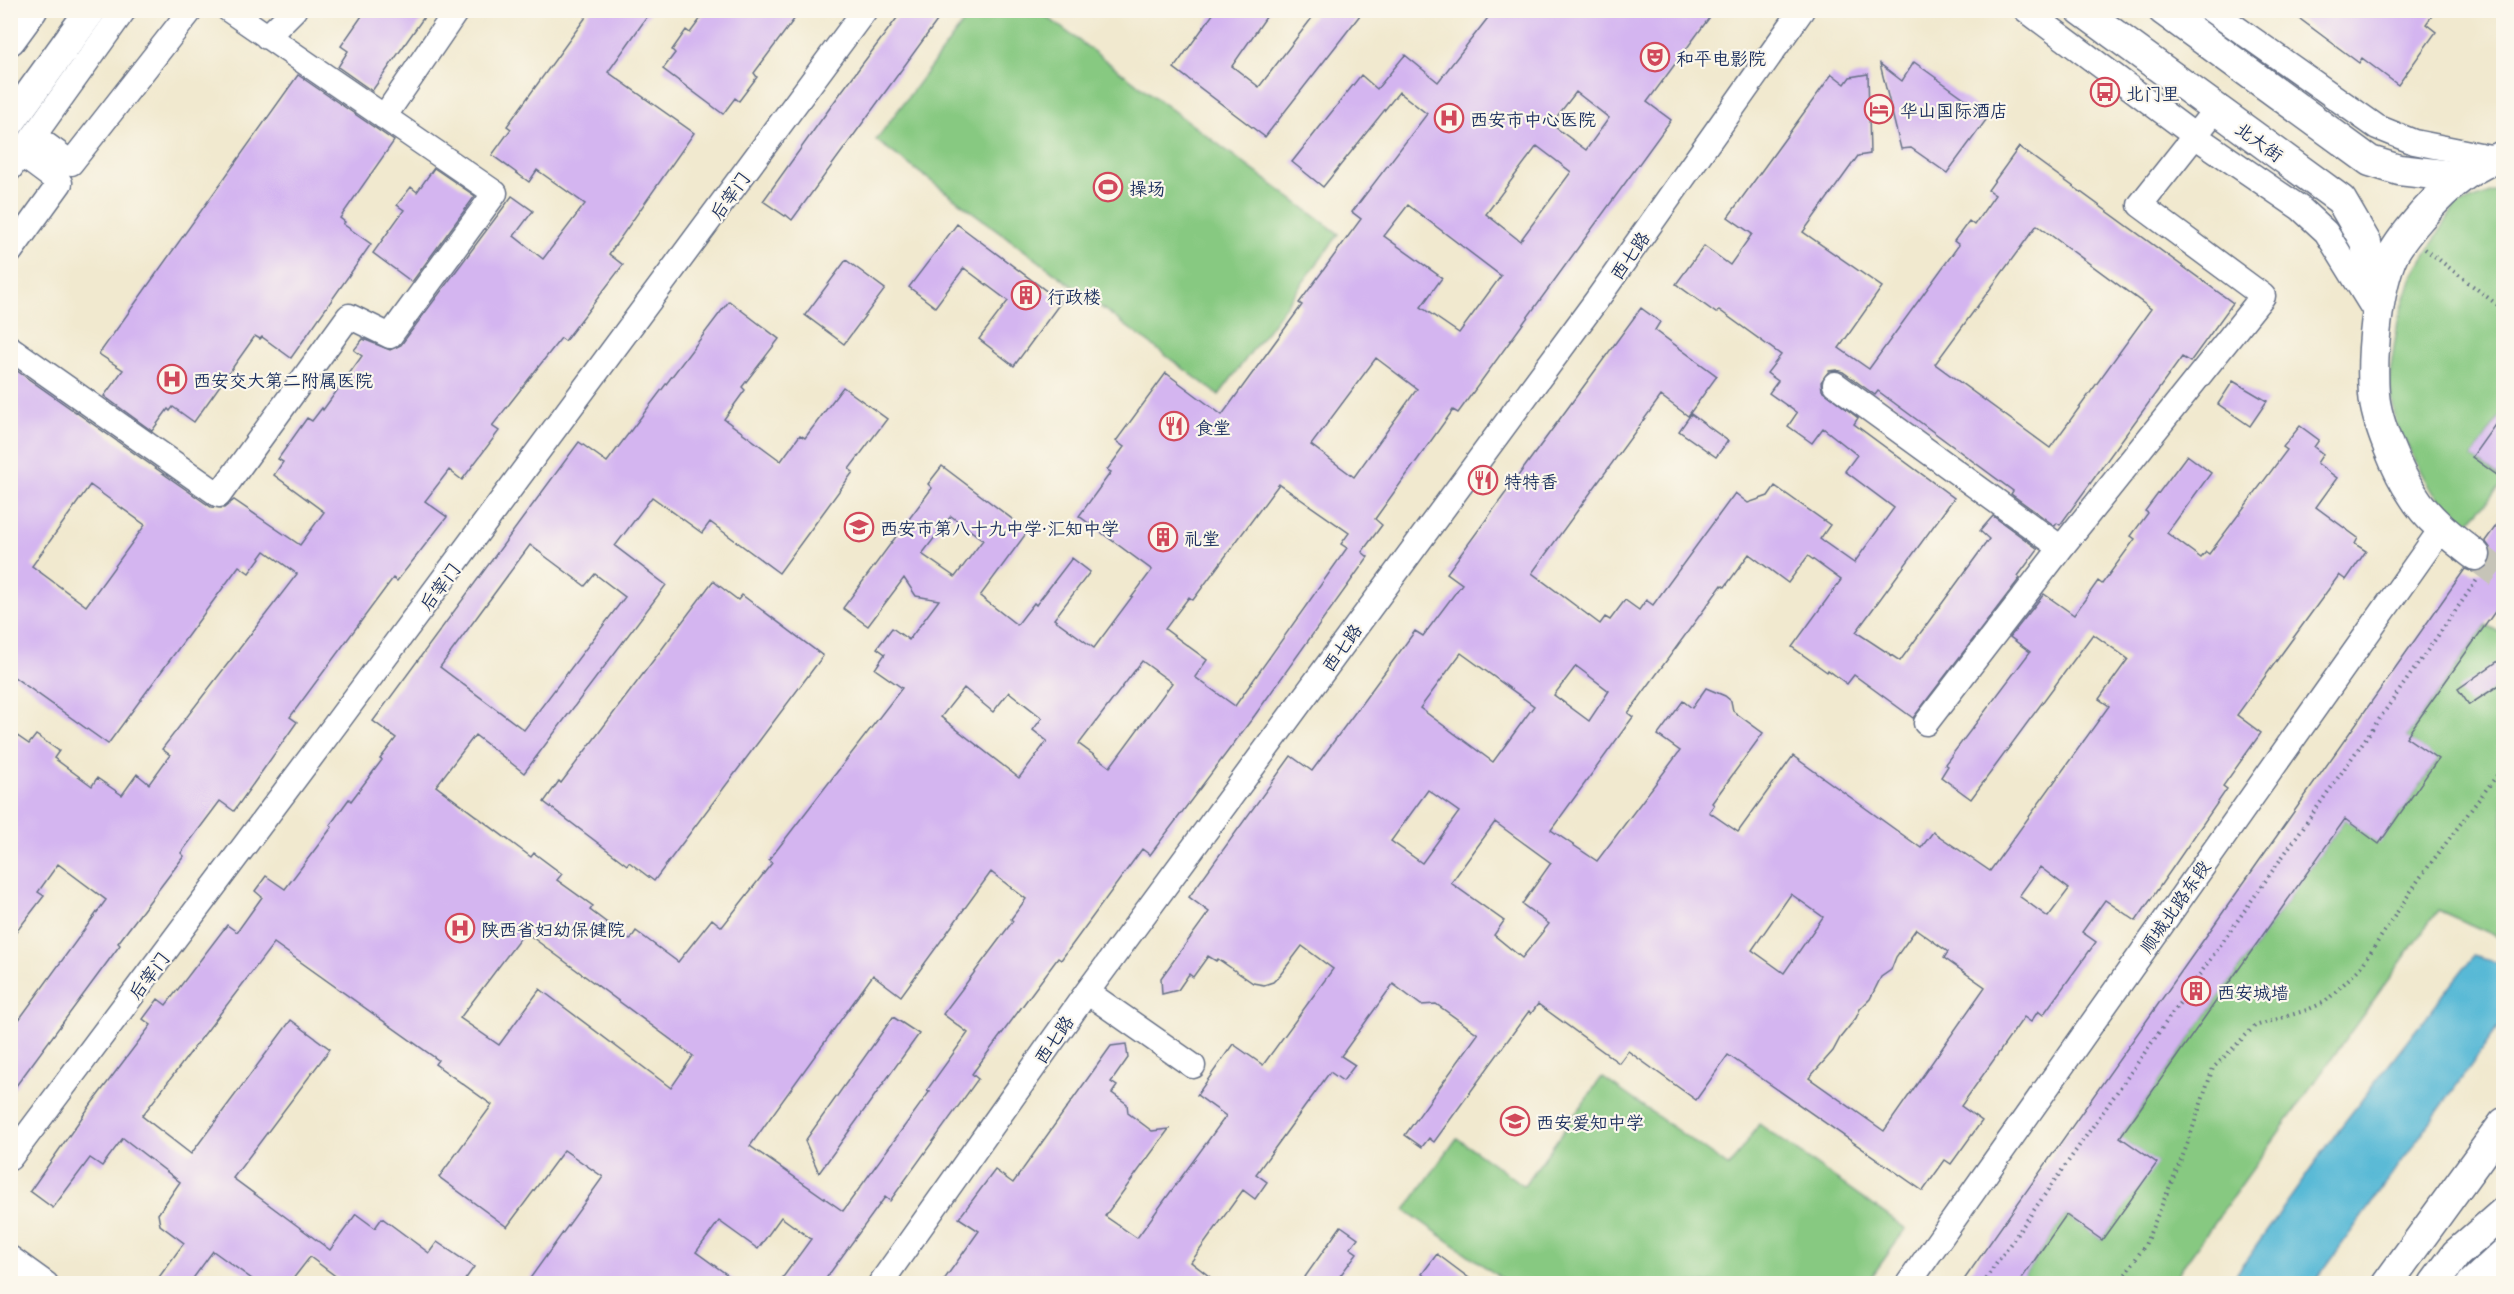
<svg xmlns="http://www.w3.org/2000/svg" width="2514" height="1294" viewBox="0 0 2514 1294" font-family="'Playpen Sans','LXGW WenKai TC',sans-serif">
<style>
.green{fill:#87c981;stroke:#517c70;stroke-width:1.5}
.water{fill:#58b9d6;stroke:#3a749a;stroke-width:1.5}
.building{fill:#d4b5f0;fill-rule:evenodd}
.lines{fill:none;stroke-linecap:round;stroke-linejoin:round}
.major-tunnel{stroke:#c6c4b8;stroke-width:30;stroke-dasharray:30 15;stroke-linecap:butt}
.minor-casing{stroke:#667086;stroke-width:27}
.major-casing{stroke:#667086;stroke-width:33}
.path{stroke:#667086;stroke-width:4;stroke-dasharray:1.5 4.5;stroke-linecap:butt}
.minor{stroke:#fff;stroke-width:24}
.major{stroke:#fff;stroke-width:30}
.labels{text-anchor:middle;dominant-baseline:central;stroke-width:4.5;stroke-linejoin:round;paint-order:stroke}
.poi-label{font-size:18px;fill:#1b2f5e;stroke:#fbf7ec;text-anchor:start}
.street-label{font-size:18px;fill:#1b2f5e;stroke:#fbf7ec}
</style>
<rect width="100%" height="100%" fill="#fbf7ec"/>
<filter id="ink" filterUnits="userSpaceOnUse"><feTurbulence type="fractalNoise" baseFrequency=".0167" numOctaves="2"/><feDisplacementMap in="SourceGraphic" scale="12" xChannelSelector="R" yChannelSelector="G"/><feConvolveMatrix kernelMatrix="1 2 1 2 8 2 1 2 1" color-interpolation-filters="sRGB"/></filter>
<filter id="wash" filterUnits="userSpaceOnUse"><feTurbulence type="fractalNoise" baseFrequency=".008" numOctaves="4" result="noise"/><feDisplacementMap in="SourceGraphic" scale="24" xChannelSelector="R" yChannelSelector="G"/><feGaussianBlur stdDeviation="1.35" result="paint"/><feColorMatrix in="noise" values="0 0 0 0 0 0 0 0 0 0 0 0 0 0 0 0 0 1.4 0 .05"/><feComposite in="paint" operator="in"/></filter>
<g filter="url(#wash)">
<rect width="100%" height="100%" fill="#f1e9cf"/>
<path class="green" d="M972 11H1039L1339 234 1219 395 876 140Z
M2503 188V412L2472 457 2503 480V484L2465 526 2429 487 2396 424 2389 380 2398 321 2411 279 2455 206Z
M2486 625 2503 634V939L2438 910 2171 1283 2018 1284 2066 1215 2102 1240 2156 1163 2120 1137 2345 819 2379 843 2438 760 2406 737Z
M1602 1077 1729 1167 1759 1124 1906 1229 1867 1283H1508L1405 1210 1457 1138 1524 1186Z"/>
<path class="water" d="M2473 956 2503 964V1021L2314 1283H2230L2340 1128Z"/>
<g id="blocks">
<path class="building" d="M366 10H429L372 91 338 67 348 51 341 46Z
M591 10H652L608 72 694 133 609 254 623 265 565 341 561 338 492 426 499 431 462 480 449 470 425 501 447 517 397 581 393 578 290 717 297 722 234 811 220 801 181 853 184 856 118 943 120 945 10 1094V1032L106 900 58 864 38 892 44 896 10 940V731L29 744 36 735 59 751 54 758 92 786 97 778 122 795 137 774 149 784 170 755 162 749 297 574 265 551 249 573 239 566 108 744 10 674V366L211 507 224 508 234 500 300 545 324 512 274 475 283 462 278 459 307 418 312 421 322 408 323 410 362 356 354 350 363 339 390 350 401 345 512 196 533 211 514 236 543 259 585 204 537 170 529 182 492 155 511 129 507 126ZM90 485 145 525 86 606 32 566Z
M707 10H801L754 73 757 77 739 101 735 98 723 114 663 69 675 53 672 50 686 30 690 33Z
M903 10H945L792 220 786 215 785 216 763 201 842 91Z
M1216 10H1271L1232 66 1259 87 1318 10H1364L1265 137 1174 68Z
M1494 10H1715L1647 102 1671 120 1458 413 1453 410 1375 519 1382 525 1362 552 1368 557 1255 715 1150 855 1142 849 1061 960 1058 958 972 1074 978 1079 890 1201 885 1197 822 1284H778L811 1239 781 1217 758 1249 719 1221 696 1252 740 1284H526L603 1177 564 1150 507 1227 439 1177 492 1105 435 1064 438 1060 274 943 142 1116 191 1154 291 1020 330 1049 233 1178 330 1250 356 1214 375 1228 382 1218 429 1253 437 1242 474 1267 462 1284H346L310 1257 289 1284H259L213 1251 189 1284H154L184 1243 160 1225 158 1214 180 1182 123 1138 102 1166 90 1158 53 1208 30 1191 92 1103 151 1025 143 1019 158 999 166 1005 227 925 237 932 262 897 255 891 266 876 285 889 332 827 330 825 349 799 351 801 382 760 380 759 396 738 373 721 579 442 607 462 729 301 779 339 742 387 745 390 724 419 781 461 800 435 805 438 843 387 887 419 849 469 853 472 779 573 710 522 702 533 652 497 615 546 666 585 524 773 475 735 436 786 531 857 534 853 562 874 557 880 593 906 590 910 630 940 636 931 678 962 712 919 722 927 772 863 769 860 902 688 875 669 885 654 877 648 892 628 909 640 939 600 916 596 904 578 868 626 843 608 932 488 928 484 942 466 1028 531 980 596 1017 625 1034 603 1036 605 1072 558 1090 572 1054 619 1094 648 1152 570 1079 516 1111 472 1107 470 1124 447 1116 441 1166 373 1222 415 1302 305 1299 303 1361 219 1352 212 1427 114 1399 92 1323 187 1292 162 1361 75 1377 89 1405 55 1438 82ZM1576 92 1609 118 1586 150 1551 124ZM1537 146 1571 172 1520 241 1486 214ZM1408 205 1501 276 1459 333 1421 307 1442 278 1384 236ZM1376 358 1417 389 1354 477 1311 445ZM1279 484 1349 533 1341 544 1347 548 1235 706 1195 677 1207 660 1165 629 1189 597 1193 600ZM951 516 983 540 955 577 922 554ZM530 545 585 586 595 574 625 597 524 730 440 667ZM1142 661 1172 683 1110 767 1079 744ZM964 688 993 712 1009 692 1042 718 1033 730 1047 741 1019 778 941 717ZM991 872 1026 899 1011 919 1013 921 943 1014 968 1033 927 1090 930 1091 843 1211 750 1146 873 975 901 996ZM525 932 693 1056 671 1088 540 989 499 1045 460 1018Z
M2288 10H2436L2426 24 2436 32 2398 85 2362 58 2359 63Z
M1914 62 1989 116 1947 173 1911 148 1901 149 1880 64 1902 81Z
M1832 74 1845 84 1850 77 1868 74 1870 154 1858 156 1803 232 1882 287 1839 348 1869 369 1959 245 1954 241 1969 221 1974 225 1995 195 1988 190 2019 147 2233 303 2190 362 2182 357 2060 525 2057 523 2055 526 2011 494 2013 491 1878 391 1875 395 1843 372 1836 370 1829 371 1821 382 1822 390 1858 418 1854 424 1954 498 1856 632 1900 661 1989 539 1980 531 1993 516 2038 549 2018 576 2020 578 1913 718 1854 675 1847 684 1828 670 1827 672 1792 647 1841 580 1808 556 1788 583 1749 554 1725 587 1722 585 1628 713 1633 717 1551 830 1597 861 1680 751 1658 735 1683 701 1692 708 1706 688 1725 696 1731 701 1733 711 1763 733 1712 803 1714 805 1709 812 1738 832 1793 756 1921 848 1933 832 1990 871 2109 706 2099 699 2128 659 2093 634 1971 799 1941 777 1948 766 1945 764 2030 652 2010 637 2044 594 2074 615 2098 581 2102 584 2135 539 2131 536 2148 513 2145 511 2187 455 2211 473 2167 533 2201 558 2206 552 2209 554 2287 450 2283 447 2300 426 2319 440 2314 447 2323 454 2317 463 2337 478 2316 507 2358 538 2355 544 2366 551 2346 580 2339 575 2237 715 2261 733 2223 786 2227 789 2136 921 2105 900 2082 932 2096 942 2043 1015 2038 1011 2031 1022 2024 1017 1961 1106 1982 1121 1951 1164 1945 1160 1923 1191 1728 1055 1696 1100 1628 1051 1619 1063 1538 1004 1531 1014 1529 1011 1434 1142 1429 1138 1422 1147 1405 1135 1478 1034 1436 1004 1421 1005 1393 984 1341 1056 1355 1065 1343 1081 1330 1072 1256 1174 1267 1182 1255 1199 1243 1190 1191 1262 1219 1284H941L979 1231 959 1218 995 1170 1013 1183 1111 1046 1126 1044 1128 1058 1111 1082 1117 1086 1112 1093 1127 1104 1128 1113 1152 1131 1169 1129 1105 1216 1137 1238 1226 1116 1197 1095 1233 1044 1263 1065 1333 969 1302 946 1280 975 1273 982 1264 985 1253 983 1218 959 1216 961 1208 956 1193 977 1189 974 1178 990 1162 994 1161 978 1209 912 1189 897 1291 756 1312 771 1415 631 1423 636 1462 584 1447 573 1641 308 1660 322 1655 330 1717 376 1688 416 1661 396 1532 573 1600 624 1605 617 1610 620 1625 600 1639 610 1646 600 1653 605 1735 493 1748 503 1768 496 1775 486 1830 525 1820 539 1854 563 1894 508 1845 471 1857 455 1823 428 1812 443 1788 426 1797 413 1769 393 1778 381 1767 373 1781 355 1719 310 1716 313 1676 284 1704 246 1730 265 1752 234 1728 217ZM2037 225 2151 309 2050 448 1935 364ZM1461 653 1534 706 1493 762 1420 708ZM1576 666 1609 691 1589 721 1554 695ZM1428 790 1459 812 1422 863 1391 841ZM1495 822 1551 863 1522 904 1549 924 1522 958 1494 935 1504 921 1451 883ZM2040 867 2069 889 2048 917 2019 896ZM1791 894 1823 917 1784 973 1752 950ZM1916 929 1948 952 1944 958 1985 987 1884 1131 1809 1078 1833 1051 1840 1038 1856 1018 1860 1009 1870 999 1881 977 1891 970 1896 957Z
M298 75 394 141 340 218 345 222 343 224 371 244 291 358 262 337 260 339 255 336 194 422 173 407 170 411 168 409 152 431 104 396 123 370 99 354Z
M434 168 475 196 412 282 373 253 404 210 397 205 411 187 417 192Z
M957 224 1061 302 1014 366 979 339 1008 301 964 268 935 307 909 287Z
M846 260 885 289 844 344 805 315Z
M2233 381 2267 401 2250 426 2218 404Z
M2504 412V480L2472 457Z
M1691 414 1728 441 1716 457 1679 431Z
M2504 515V599L2406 737 2438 759 2379 844 2345 819 2120 1137 2157 1163 2102 1240 2066 1215 2018 1284H1961L2465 569 2473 572 2481 571 2489 565 2492 558 2491 549 2485 541Z
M713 581 738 600 742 595 823 656 654 881 629 862 627 865 544 802 559 781 561 783Z
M2504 657V682L2469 705 2458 689Z
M893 1017 919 1034 819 1173 805 1141Z
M1341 1226 1358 1238 1350 1248 1357 1253 1334 1284H1300Z
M1437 1254 1477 1284H1434L1422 1274Z"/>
</g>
</g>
<g filter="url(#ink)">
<use href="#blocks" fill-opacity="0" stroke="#667086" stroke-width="1.5"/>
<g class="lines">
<path class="major-tunnel" d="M2475 555 2504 577"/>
<g class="minor-casing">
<path id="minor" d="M2026 10 2195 136 2300 208 2326 232 2373 308
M2211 10 2377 127 2414 142 2495 158
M267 37 294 10
M384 117 457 10
M34 136 71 163 191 10
M10 169 124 10
M10 252 60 183 21 154
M10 348 219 495 349 316 390 336 495 193 229 10
M1835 384 2061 548
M1926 723 2061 548 2263 296 2140 205 2216 109
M1087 992 1193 1066
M10 1158 335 725 865 10
M10 1258 46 1284
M880 1284 1087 992 1596 301 1802 10
M1908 1284 2442 528"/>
</g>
<g class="major-casing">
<path id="major" d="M2081 10 2341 200 2366 243 2375 302
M2163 10 2370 161 2399 170 2461 177
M10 40 32 10
M10 122 91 10
M2475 555C2453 538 2428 520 2413 495 2397 472 2376 421 2374 394 2371 355 2377 289 2393 254 2401 239 2412 227 2423 214 2444 190 2472 164 2504 156
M2387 1284 2504 1123
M2434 1284 2456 1254 2504 1212
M2472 1284 2504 1254"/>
</g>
<path class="path" d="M2425 249 2504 310
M1982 1284 2477 580
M2119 1284 2145 1245 2186 1148 2213 1068 2255 1026 2307 1010 2325 1002 2361 967 2419 879 2504 766"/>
<use href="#minor" class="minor"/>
<use href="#major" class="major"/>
</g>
</g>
<defs>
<g id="theatre-ring" transform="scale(1.5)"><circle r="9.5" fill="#fbf7ec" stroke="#d1495b" stroke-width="1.5"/><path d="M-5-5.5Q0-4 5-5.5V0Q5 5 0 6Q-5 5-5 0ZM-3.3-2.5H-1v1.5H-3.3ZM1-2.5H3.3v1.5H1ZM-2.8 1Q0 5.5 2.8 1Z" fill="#d1495b"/></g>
<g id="bus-ring" transform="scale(1.5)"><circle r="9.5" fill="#fbf7ec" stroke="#d1495b" stroke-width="1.5"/><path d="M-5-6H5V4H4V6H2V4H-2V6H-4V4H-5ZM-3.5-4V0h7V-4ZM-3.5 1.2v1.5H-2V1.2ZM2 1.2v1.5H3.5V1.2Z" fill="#d1495b"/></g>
<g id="hotel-ring" transform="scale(1.5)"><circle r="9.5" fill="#fbf7ec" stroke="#d1495b" stroke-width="1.5"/><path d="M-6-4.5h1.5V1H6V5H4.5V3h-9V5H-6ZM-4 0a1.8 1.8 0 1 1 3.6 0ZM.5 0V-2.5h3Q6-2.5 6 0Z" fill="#d1495b"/></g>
<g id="hospital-ring" transform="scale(1.5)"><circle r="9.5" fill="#fbf7ec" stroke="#d1495b" stroke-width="1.5"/><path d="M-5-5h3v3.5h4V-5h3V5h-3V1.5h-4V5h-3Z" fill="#d1495b"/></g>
<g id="stadium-ring" transform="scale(1.5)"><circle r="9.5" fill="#fbf7ec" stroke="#d1495b" stroke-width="1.5"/><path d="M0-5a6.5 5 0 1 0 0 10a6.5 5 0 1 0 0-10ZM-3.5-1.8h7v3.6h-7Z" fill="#d1495b"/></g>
<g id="building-ring" transform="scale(1.5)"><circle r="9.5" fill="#fbf7ec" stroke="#d1495b" stroke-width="1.5"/><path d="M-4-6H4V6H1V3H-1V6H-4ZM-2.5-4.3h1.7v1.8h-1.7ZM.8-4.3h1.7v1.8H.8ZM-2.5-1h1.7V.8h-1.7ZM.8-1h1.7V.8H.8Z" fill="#d1495b"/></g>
<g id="restaurant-ring" transform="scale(1.5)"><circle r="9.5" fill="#fbf7ec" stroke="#d1495b" stroke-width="1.5"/><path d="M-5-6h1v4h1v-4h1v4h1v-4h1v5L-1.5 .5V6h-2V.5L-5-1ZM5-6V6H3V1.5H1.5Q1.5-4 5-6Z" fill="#d1495b"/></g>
<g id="school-ring" transform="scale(1.5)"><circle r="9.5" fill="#fbf7ec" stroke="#d1495b" stroke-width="1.5"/><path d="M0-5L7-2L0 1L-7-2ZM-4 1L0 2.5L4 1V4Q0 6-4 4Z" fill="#d1495b"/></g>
</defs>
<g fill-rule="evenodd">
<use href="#theatre-ring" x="1655" y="57"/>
<use href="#bus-ring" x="2105" y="92"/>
<use href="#hotel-ring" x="1879" y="109"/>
<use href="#hospital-ring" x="1449" y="118"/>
<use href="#stadium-ring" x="1108" y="187"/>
<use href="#building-ring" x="1026" y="295"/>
<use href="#hospital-ring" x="172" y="379"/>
<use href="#restaurant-ring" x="1174" y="426"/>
<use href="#restaurant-ring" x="1483" y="480"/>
<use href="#school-ring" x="859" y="527"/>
<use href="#building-ring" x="1163" y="537"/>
<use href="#hospital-ring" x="460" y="928"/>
<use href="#building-ring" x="2196" y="991"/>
<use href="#school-ring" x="1515" y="1121"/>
</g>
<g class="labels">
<g class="poi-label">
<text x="1676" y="57">和平电影院</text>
<text x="2126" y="92">北门里</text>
<text x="1900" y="109">华山国际酒店</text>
<text x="1470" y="118">西安市中心医院</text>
<text x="1129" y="187">操场</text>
<text x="1047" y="295">行政楼</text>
<text x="193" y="379">西安交大第二附属医院</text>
<text x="1195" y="426">食堂</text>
<text x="1504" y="480">特特香</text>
<text x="880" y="527">西安市第八十九中学·汇知中学</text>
<text x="1184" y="537">礼堂</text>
<text x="481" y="928">陕西省妇幼保健院</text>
<text x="2217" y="991">西安城墙</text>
<text x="1536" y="1121">西安爱知中学</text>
</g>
<g class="street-label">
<text transform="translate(2260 141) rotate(36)">北大街</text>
<text transform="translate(729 195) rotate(-54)">后宰门</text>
<text transform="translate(1629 255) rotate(-55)">西七路</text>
<text transform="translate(439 586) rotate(-53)">后宰门</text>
<text transform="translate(1341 647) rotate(-54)">西七路</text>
<text transform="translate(2174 906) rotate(-55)">顺城北路东段</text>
<text transform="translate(148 975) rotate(-53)">后宰门</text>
<text transform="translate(1053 1039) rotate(-55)">西七路</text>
</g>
</g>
<rect width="2514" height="1294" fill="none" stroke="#fbf7ec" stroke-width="36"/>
</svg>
